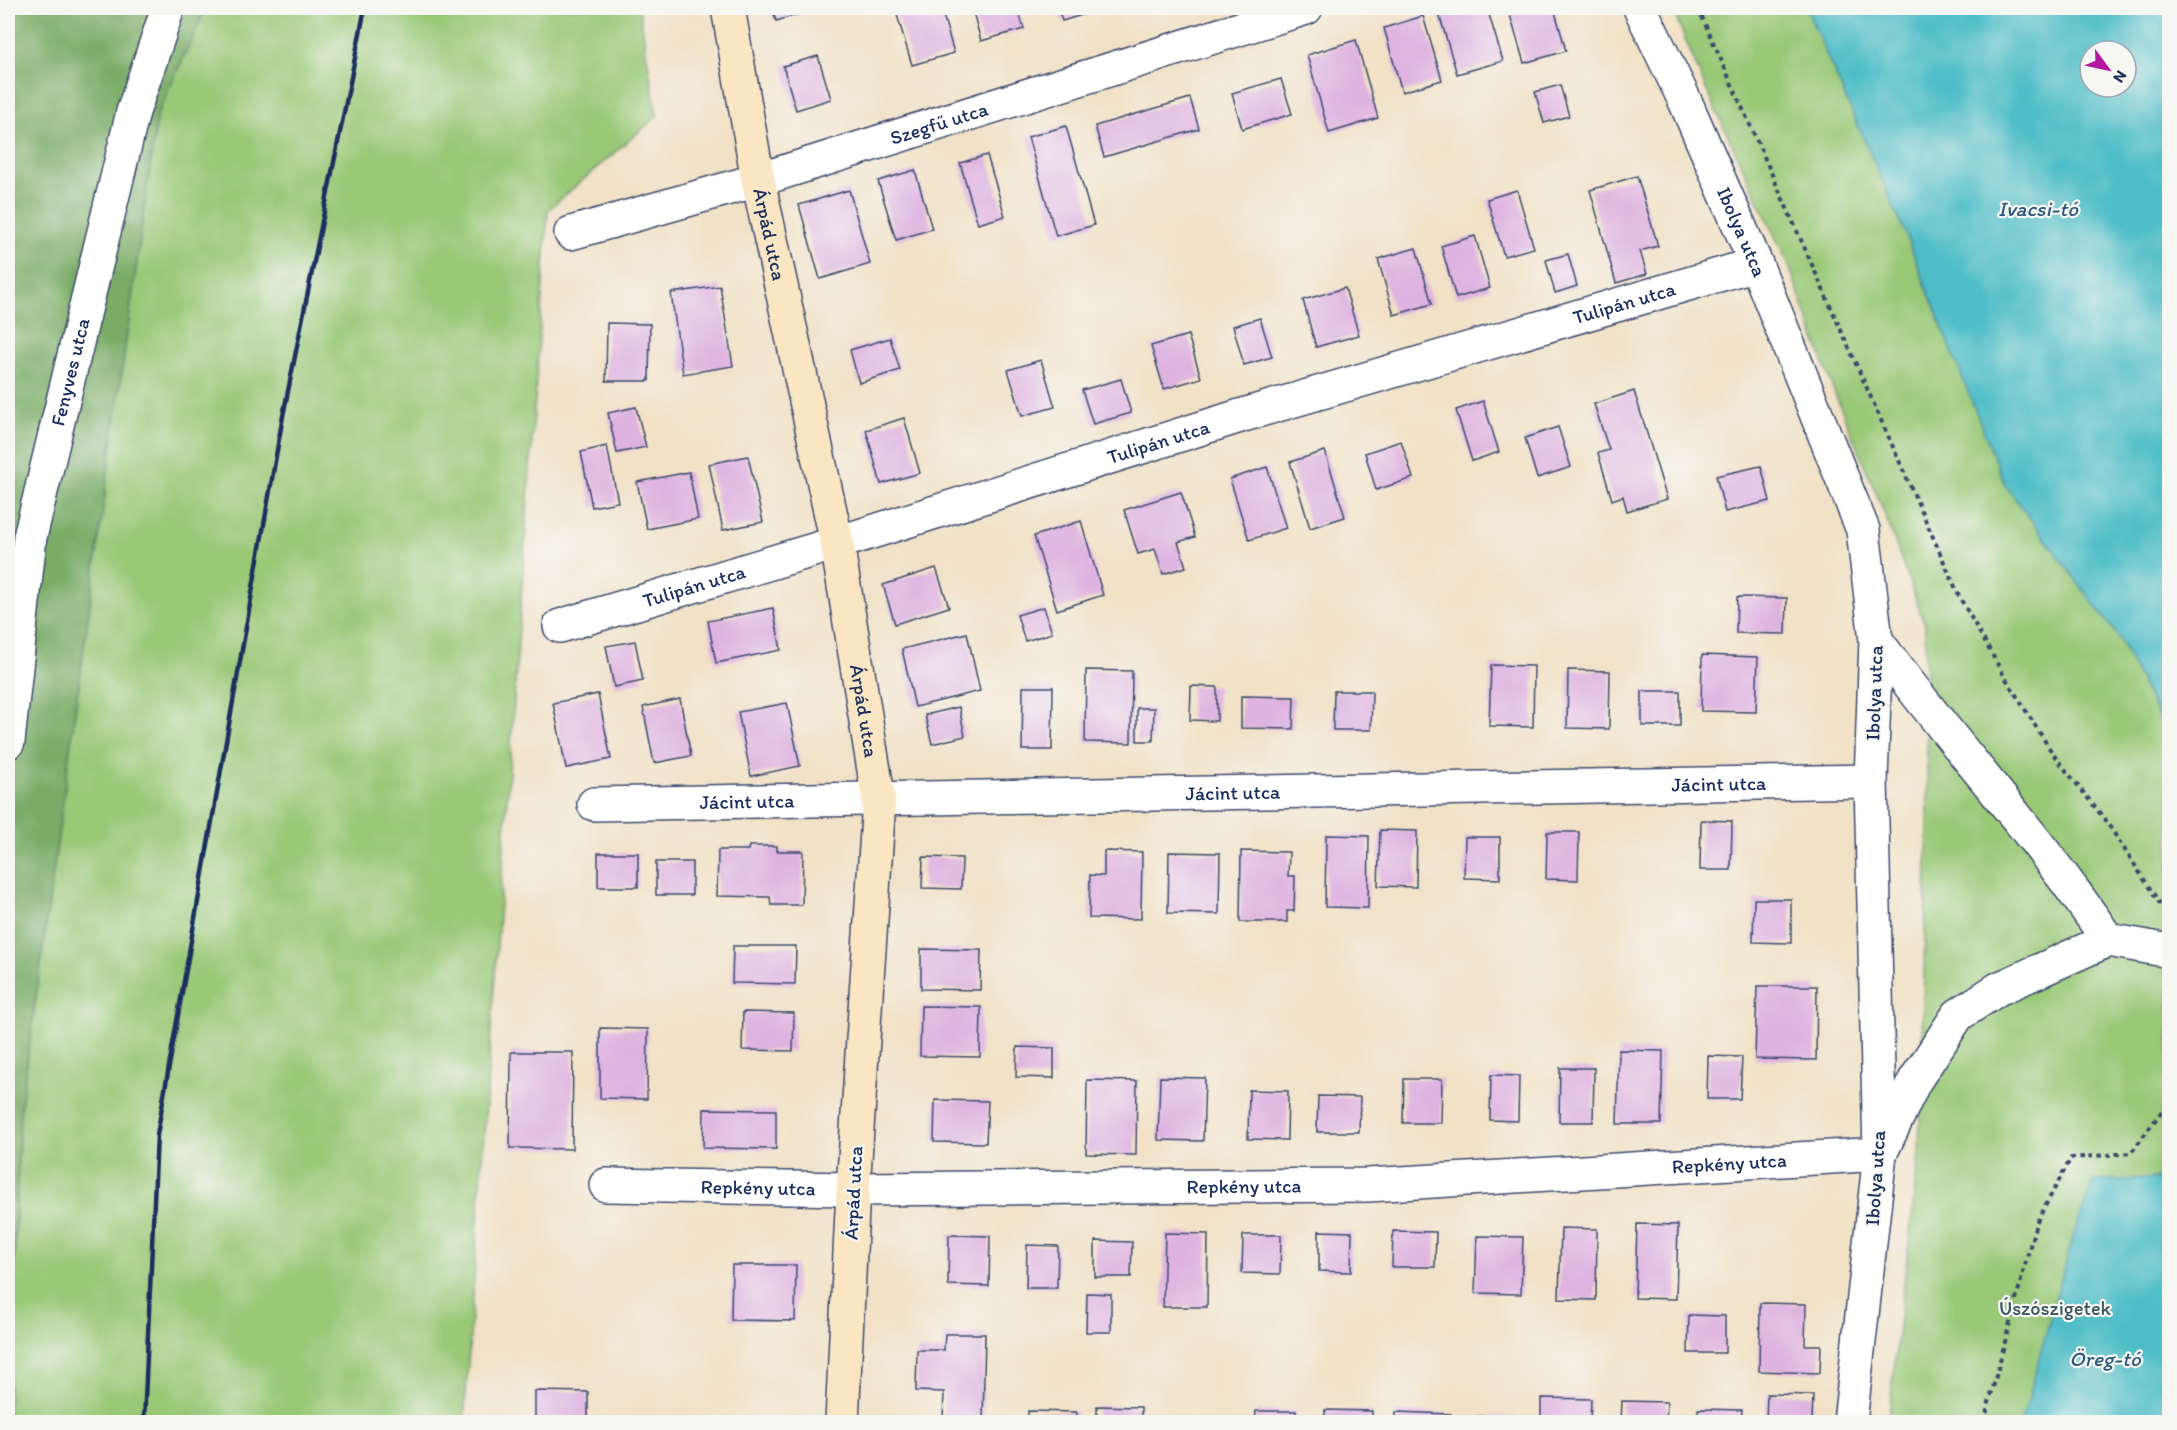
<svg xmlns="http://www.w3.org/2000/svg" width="2177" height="1430" viewBox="0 0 2177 1430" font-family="Itim,sans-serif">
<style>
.green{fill:#99c877;stroke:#5a7c6a;stroke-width:1.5}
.forest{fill:#7aac68;stroke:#4a6e63;stroke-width:1.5}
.water{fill:#50bdc7;stroke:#367692;stroke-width:1.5;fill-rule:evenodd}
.building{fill:#deb3e0}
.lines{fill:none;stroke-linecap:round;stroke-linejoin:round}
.street-casing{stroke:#3b4a6e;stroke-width:36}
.secondary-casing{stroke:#3b4a6e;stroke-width:36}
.path{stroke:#3b4a6e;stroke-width:4;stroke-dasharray:4.5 4.5;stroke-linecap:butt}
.street{stroke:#fff;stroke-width:33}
.secondary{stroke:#fbe6c4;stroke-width:33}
.rail{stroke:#1b2f5e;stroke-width:4.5}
.labels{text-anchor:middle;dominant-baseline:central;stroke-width:4.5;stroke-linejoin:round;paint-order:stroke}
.street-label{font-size:20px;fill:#1b2f5e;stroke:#f6f6f2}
.park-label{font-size:20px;fill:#3a5564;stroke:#f6f6f2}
.water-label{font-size:21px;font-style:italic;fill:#2b5a7e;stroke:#f6f6f2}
</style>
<rect width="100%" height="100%" fill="#f6f6f2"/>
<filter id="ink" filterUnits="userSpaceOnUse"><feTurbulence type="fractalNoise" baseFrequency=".0167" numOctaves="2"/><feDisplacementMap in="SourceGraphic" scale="12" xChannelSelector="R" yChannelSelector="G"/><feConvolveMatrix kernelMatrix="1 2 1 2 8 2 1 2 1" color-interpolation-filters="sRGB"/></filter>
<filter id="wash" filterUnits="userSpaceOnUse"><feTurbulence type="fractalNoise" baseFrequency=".008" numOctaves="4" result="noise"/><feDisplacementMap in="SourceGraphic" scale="24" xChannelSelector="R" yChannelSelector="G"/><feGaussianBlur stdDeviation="1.35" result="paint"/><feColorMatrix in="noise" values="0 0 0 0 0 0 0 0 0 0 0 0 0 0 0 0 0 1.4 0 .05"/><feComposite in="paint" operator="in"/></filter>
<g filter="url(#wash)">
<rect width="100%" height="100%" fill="#f1e1c6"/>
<path class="green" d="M206 8H639L657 116 548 210 464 1422H8L20 1113 157 115Z
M1672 8H1806L1904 230 2005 485 2118 636 2169 737V1422H1888L1919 1153 1928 820 1925 625 1887 520 1833 389 1789 266 1706 89Z"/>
<path class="forest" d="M8 8H206L157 115 20 1113 8 1392Z"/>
<path class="water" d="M1806 8H2169V737L2118 636 2005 485 1904 230ZM2090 51H2126V87H2090Z
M2169 1172V1422H2021L2075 1230 2094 1181 2165 1178Z"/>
<g id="blocks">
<path class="building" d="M772 8H820L776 21Z
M895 8H941L954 53 912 65Z
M972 8H1018L1024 29 981 41Z
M1058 8H1105L1062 21Z
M1463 8H1487L1503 61 1457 74 1439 14Z
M1508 8H1554L1566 51 1524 63Z
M1423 16 1442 80 1402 92 1384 28Z
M1356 40 1378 118 1329 133 1307 55Z
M818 56 831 99 796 110 783 66Z
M1281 79 1292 114 1242 129 1232 93Z
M1560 85 1569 116 1544 123 1535 92Z
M1190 98 1199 129 1104 157 1095 126Z
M1066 126 1094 225 1056 236 1028 137Z
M987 155 1005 216 978 224 960 163Z
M915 170 932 229 896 240 878 181Z
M1637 176 1658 246 1640 251 1647 274 1616 283 1590 190Z
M849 190 870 264 820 279 799 205Z
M1517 190 1534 248 1504 256 1487 199Z
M1475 236 1490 288 1456 298 1441 246Z
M1416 248 1432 304 1394 315 1378 259Z
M1568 254 1577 286 1555 293 1546 260Z
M720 286 733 366 683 374 671 293Z
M1345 288 1359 335 1316 347 1303 300Z
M1260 318 1272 357 1244 365 1233 326Z
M607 323 650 324 649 381H606Z
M1188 335 1201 378 1164 389 1151 346Z
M890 338 900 370 859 383 850 350Z
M1041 360 1055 407 1022 416 1008 370Z
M1121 379 1131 413 1093 424 1082 390Z
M1634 391 1667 499 1627 511 1623 496 1612 500 1598 453 1609 450 1594 404Z
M1483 401 1499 452 1472 461 1456 410Z
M636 407 646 447 617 453 608 413Z
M904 418 920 473 881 484 866 430Z
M1558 427 1571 467 1537 478 1525 438Z
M1401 441 1413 478 1376 490 1365 453Z
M607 446 618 502 592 507 581 452Z
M1325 451 1345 517 1310 528 1290 462Z
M748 456 763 522 723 530 709 464Z
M1761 466 1770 501 1725 512 1716 476Z
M1267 467 1286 528 1249 540 1230 479Z
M689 472 698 519 647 529 637 482Z
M1181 492 1195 537 1178 542 1186 567 1163 574 1155 549 1138 554 1124 510Z
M1081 521 1103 595 1057 610 1034 536Z
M936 568 949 607 895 624 883 585Z
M1737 597 1787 598 1786 634 1736 633Z
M1044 607 1052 633 1025 641 1017 615Z
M773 608 781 650 716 663 708 621Z
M967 633 980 691 915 707 902 649Z
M635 641 643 681 614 687 606 646Z
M1702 655 1758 657 1756 712 1701 711Z
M1491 665 1534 666 1533 727 1489 726Z
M1086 670 1132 671 1131 743 1085 742Z
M1568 670 1610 671 1609 729 1567 728Z
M1191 686 1217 687V721L1190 720Z
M1023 687H1053L1052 750H1022Z
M1334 691H1372L1371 730H1333Z
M1642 691H1680V726H1642Z
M598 694 611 759 566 768 553 703Z
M1241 696 1294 697 1293 729 1241 728Z
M680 699 691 756 654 763 643 707Z
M787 703 800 766 751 776 738 712Z
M959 707 965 736 932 744 925 715Z
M1137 708H1154L1153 741H1137Z
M1701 820 1732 821 1731 870H1700Z
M1380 830 1417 831 1416 887 1378 886Z
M1547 832H1579L1578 880 1546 879Z
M1326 835 1369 836 1368 908 1325 907Z
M1465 837H1500V879L1464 878Z
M749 846H777V851H803L802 905H771L770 897 717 896 718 850H748Z
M1104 851 1142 852 1141 919 1089 918 1090 875 1104 876Z
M1241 851 1289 852 1288 876H1295L1294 911H1287V922H1240Z
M1169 852 1220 853 1219 914 1168 913Z
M598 853H638V887H598Z
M923 857 962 858 961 889 922 888Z
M656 862H692V895H656Z
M1754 899H1791V943L1753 942Z
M733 946H796L795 984 732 983Z
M921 949 981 950 980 990 921 989Z
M1757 986H1817L1816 1060 1755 1059Z
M921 1006 981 1007 980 1057 920 1056Z
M743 1012 794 1013 793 1051 742 1050Z
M600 1028 648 1029 647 1099 600 1098Z
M1017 1047 1054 1048V1078L1016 1077Z
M1619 1050 1663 1051 1661 1124H1617Z
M511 1052H573L572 1149 510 1148Z
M1708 1056 1742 1057 1740 1099H1707Z
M1560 1068H1594L1593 1122H1559Z
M1491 1075 1519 1076 1518 1121 1490 1120Z
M1160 1077 1205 1078 1203 1141 1158 1140Z
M1404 1079H1442L1441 1123H1403Z
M1087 1080 1137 1081 1136 1155 1086 1154Z
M1249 1090 1288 1091 1287 1140 1248 1139Z
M1318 1096 1360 1097 1359 1132H1317Z
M935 1100 988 1101 986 1143 934 1142Z
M704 1109 776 1110V1149L703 1148Z
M1637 1224 1678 1225 1676 1299 1635 1298Z
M1561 1228 1597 1229 1596 1300 1559 1299Z
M1319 1231 1352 1232 1351 1272 1319 1271Z
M1393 1231 1436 1232 1435 1267H1392Z
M1165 1233 1208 1234 1207 1307H1163Z
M949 1235 990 1236 989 1286 948 1285Z
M1243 1235H1281L1280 1274 1242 1273Z
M1477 1236 1523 1237 1521 1294 1475 1293Z
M1095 1241 1132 1242 1131 1277H1095Z
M1027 1245 1058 1246 1057 1288H1026Z
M732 1265H796L795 1321 731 1320Z
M1087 1293 1111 1294V1332H1086Z
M1760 1303 1806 1304 1805 1345H1821L1820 1373 1759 1371Z
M1689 1315 1725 1316V1353H1688Z
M945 1334H985L983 1421 943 1420 944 1392 916 1391 917 1350H944Z
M535 1391 588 1392V1422L535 1421Z
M1767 1394 1813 1395 1812 1422H1766Z
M1541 1398 1591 1399 1590 1422H1541Z
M1622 1401 1667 1402 1666 1422H1621Z
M1097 1406 1141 1407V1422H1097Z
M1698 1409 1742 1410 1741 1422H1698Z
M1325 1410 1372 1411V1422H1325Z
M1028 1411 1077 1412 1076 1422H1028Z
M1256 1411H1296V1422H1255Z
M1396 1412 1451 1414V1422H1396Z
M1479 1416 1519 1417V1422H1479Z"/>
</g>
</g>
<g filter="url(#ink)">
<use href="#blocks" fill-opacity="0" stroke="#3b4a6e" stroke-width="1.5"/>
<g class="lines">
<g class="street-casing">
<g id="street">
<path id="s1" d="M1640 8 1685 101 1756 264 1863 530 1876 640 1871 781 1880 1154 1850 1422"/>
<path id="s2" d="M571 233 758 180 1306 8"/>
<path id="s3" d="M560 626 837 543 1240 416 1756 264"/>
<path d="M1876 640C1951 743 2038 835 2108 940L2170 951"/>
<path id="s4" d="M8 742 30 537 133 112 168 8"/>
<path id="s5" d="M594 804 1871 781"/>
<path d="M1882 1150 1914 1082 1958 1015 1998 989 2108 940"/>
<path id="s6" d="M606 1185 853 1189 1368 1185 1880 1154"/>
</g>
</g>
<g class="secondary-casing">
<g id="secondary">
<path id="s7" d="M728 8 758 180 837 543 879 801 853 1189 842 1422"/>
</g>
</g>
<path class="path" d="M1698 8 1960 598 2006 679 2053 754 2106 821 2166 913
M1984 1422 2036 1223 2071 1158 2131 1153 2170 1100"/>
<use href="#street" class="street"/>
<use href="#secondary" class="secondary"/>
<path class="rail" d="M144 1422 157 1135 283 416 365 8"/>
</g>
</g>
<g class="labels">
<g class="street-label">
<text stroke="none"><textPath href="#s2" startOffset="384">Szegfű utca</textPath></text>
<text stroke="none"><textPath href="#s1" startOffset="246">Ibolya utca</textPath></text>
<text stroke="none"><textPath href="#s7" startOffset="230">Árpád utca</textPath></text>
<text stroke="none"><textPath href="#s3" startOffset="1112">Tulipán utca</textPath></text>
<text stroke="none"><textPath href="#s4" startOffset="376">Fenyves utca</textPath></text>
<text stroke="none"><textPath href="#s3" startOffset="626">Tulipán utca</textPath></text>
<text stroke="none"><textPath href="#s3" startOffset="140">Tulipán utca</textPath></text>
<text transform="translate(1874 693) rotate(-88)">Ibolya utca</text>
<text stroke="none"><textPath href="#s7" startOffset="716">Árpád utca</textPath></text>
<text stroke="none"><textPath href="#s5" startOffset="1125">Jácint utca</textPath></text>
<text stroke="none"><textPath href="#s5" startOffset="639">Jácint utca</textPath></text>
<text stroke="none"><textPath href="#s5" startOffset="153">Jácint utca</textPath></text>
<text stroke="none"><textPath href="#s6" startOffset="1124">Repkény utca</textPath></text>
<text transform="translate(1875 1178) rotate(-86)">Ibolya utca</text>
<text stroke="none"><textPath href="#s6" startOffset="638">Repkény utca</textPath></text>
<text stroke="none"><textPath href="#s6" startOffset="152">Repkény utca</textPath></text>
<text transform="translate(853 1193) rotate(-87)">Árpád utca</text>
</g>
<g class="park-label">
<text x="2055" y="1308">Úszószigetek</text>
</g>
<g class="water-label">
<text x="2038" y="208">Ivacsi-tó</text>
<text x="2105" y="1358">Öreg-tó</text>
</g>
</g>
<rect width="2177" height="1430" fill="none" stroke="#f6f6f2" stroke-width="30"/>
<g transform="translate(2108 69) rotate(123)"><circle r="28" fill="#f6f6f2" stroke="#9ea6b7" stroke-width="1.5"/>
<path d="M0-4.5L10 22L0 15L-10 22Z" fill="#b5179e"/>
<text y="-9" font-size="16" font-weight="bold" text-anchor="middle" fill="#1b2f5e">N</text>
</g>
</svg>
